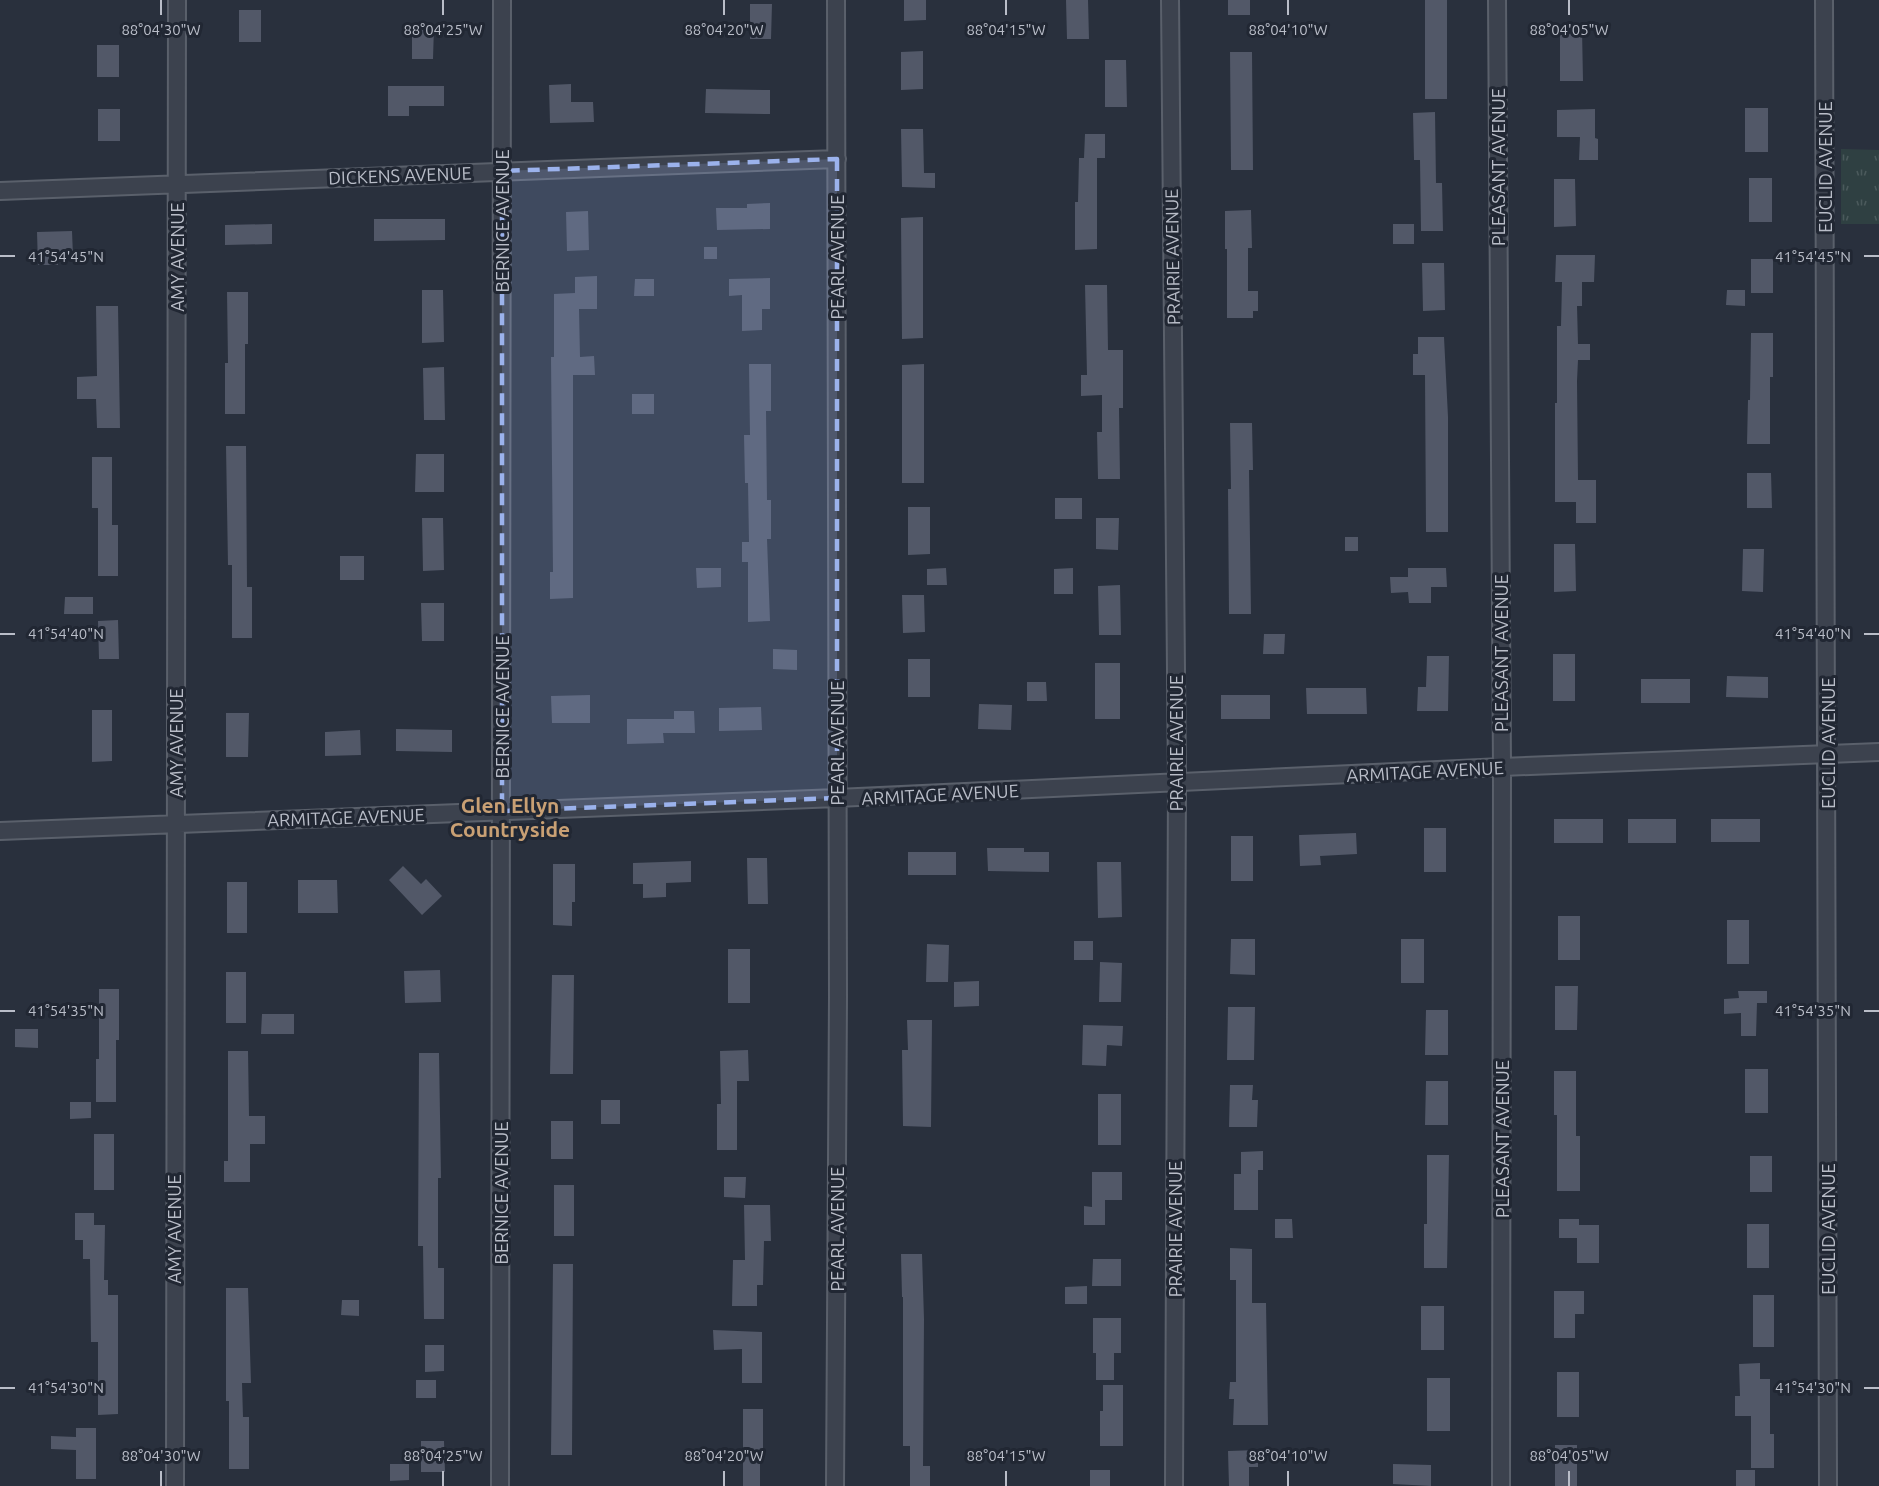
<svg xmlns="http://www.w3.org/2000/svg" width="1879" height="1486" viewBox="0 0 1879 1486" font-family="Ubuntu,sans-serif">
<style>
.park{fill:url(#park-tufts)}
.building{fill:#525868}
.lines{fill:none;stroke-linecap:round;stroke-linejoin:round}
.minor-casing{stroke:#5a606b;stroke-width:20}
.minor{stroke:#3c424e;stroke-width:16}
.marked{fill:#9bb2ec;fill-opacity:0.2;stroke:#9bb2ec;stroke-width:4.5;stroke-dasharray:12 8;stroke-linejoin:round}
.ticks{fill:none;stroke:#b9bdc8;stroke-width:2}
.labels{text-anchor:middle;dominant-baseline:central;stroke-width:6;stroke-linejoin:round;paint-order:stroke}
.street-label{font-size:18px;fill:#b9bdc8;stroke:#212733}
.quarter-label{font-size:21px;font-weight:bold;fill:#c9a074;stroke:#212733}
.ticks-label{font-size:15px;text-anchor:middle;fill:#b9bdc8;stroke:#212733;stroke-width:6;stroke-linejoin:round;paint-order:stroke}
</style>
<defs>
<pattern id="park-tufts" width="24" height="20" patternUnits="userSpaceOnUse" patternTransform="scale(1.5)"><rect width="24" height="20" fill="#2f4042"/><path d="M3 7l-1-3M5 7V3M7 7l1-3M15 17l-1-3M17 17v-4M19 17l1-3" fill="none" stroke="#4b5a5c"/></pattern>
</defs>
<rect width="100%" height="100%" fill="#29303d"/>
<path class="park" d="M1841 149 1879 150V224H1841Z"/>
<path class="building" d="M904 0H926V20L904 21Z
M1066 0H1088L1089 39H1067Z
M1228 0H1250V15H1228Z
M1425 0H1447V99H1425Z
M750 4H772L771 39H750Z
M239 10H261V42H239Z
M412 27H434L433 59H412Z
M1560 29H1582L1583 81H1560Z
M97 45H119V77H97Z
M923 51V89L901 90V52Z
M1230 52H1252L1253 170H1231Z
M1105 60H1126L1127 107H1105Z
M571 84V102H593L594 122 550 123 549 85Z
M388 86H444V106H409V116H388Z
M706 89 770 90V114L705 113Z
M1745 108H1768V152H1745Z
M98 109H120V141H98Z
M1595 109V138L1598 139V160H1579L1580 137H1557V110Z
M1435 112 1436 183H1442L1443 231H1421L1420 160H1414L1413 113Z
M901 129H923L924 173H935V188L902 187Z
M1085 134H1105V158H1097V249L1075 250V202H1078L1079 158H1084Z
M1749 178H1772V222H1749Z
M1554 179H1575L1576 226 1554 227Z
M770 203V229L717 230 716 208H747V204Z
M1251 210 1252 248H1248V291H1258V311H1253V318H1227V249H1225V211Z
M588 211 589 250 567 251 566 212Z
M923 217V338L902 339 901 218Z
M374 219H445V240L374 241Z
M272 224V244L225 245V225Z
M1393 224H1414V244H1393Z
M72 231 73 256H58V265H38L37 232Z
M704 247H717V259H704Z
M1556 255H1595L1594 282H1582V306H1577L1578 344H1590V360H1578L1577 381 1578 480H1596V523H1576V502H1555V403H1557V326H1561L1562 282H1555Z
M1751 259H1773V293H1751Z
M1422 263H1444L1445 310 1423 311Z
M597 276V309H579L580 357 594 356 595 375H573V598L550 599V572H553L551 357H554V294L575 293V277Z
M770 278V309H762V330L742 331V295L729 296V279Z
M635 279H654V296H634Z
M1085 285H1107L1108 350H1123V408H1119L1120 479H1098L1097 432H1102V395L1081 396V375H1087Z
M422 290H443L444 342 422 343Z
M1727 290H1745V306L1726 305Z
M227 292H248V344H245V414H225V363H228Z
M96 306H118L120 428H97L96 399H77V377L97 376Z
M1751 333H1773V377H1770V444H1747L1748 400H1750Z
M1418 337H1444L1448 417V532H1426L1425 375H1413V354H1418Z
M749 364H771V411H766L767 500H771V539H767L770 621 748 622V562H742V542H749L748 483H745L744 435H750Z
M924 364V483H902V365Z
M444 367 445 420H424L423 368Z
M632 394H654V414H632Z
M1230 423H1252L1253 470H1249L1251 614H1229L1228 489H1231Z
M226 446H246L247 587H252V638H232V565H228Z
M416 454H444V492H415Z
M92 457H112V525H118V576H98V508H92Z
M1747 473H1771L1772 508H1747Z
M1055 498H1082V519H1055Z
M908 507H930V554L908 555Z
M422 518H443L444 570 423 571Z
M1096 518H1119L1118 550 1096 549Z
M1345 537H1358V551H1345Z
M1554 544H1575L1576 591 1554 592Z
M1743 549H1764L1763 592 1742 591Z
M340 556H364V580H340Z
M696 568H721V587L697 588Z
M946 568 947 585H927V569Z
M1073 568V594H1054V569Z
M1408 568H1446L1447 587H1431V603H1409L1408 592 1391 593 1390 577H1408Z
M1120 585 1121 635H1099L1098 586Z
M902 595H924L925 632 903 633Z
M65 597H93V614H64Z
M421 603H444V641H422Z
M118 620 119 659H99L98 621Z
M1264 634H1285L1284 654H1263Z
M773 649 797 650V670L773 669Z
M1553 654H1575V701H1553Z
M1427 656H1449L1448 711H1417L1418 687H1426Z
M908 659H930V697H908Z
M1095 663H1120V719H1095Z
M1727 676 1768 677V698L1726 697Z
M1641 679H1690V703H1641Z
M1027 682H1046L1047 701H1027Z
M1306 688H1366L1367 714H1307Z
M590 695V723H552L551 696Z
M1221 695H1270V719H1221Z
M979 704 1012 705 1011 730 978 729Z
M761 707 762 730 719 731V708Z
M92 710H112V761L92 762Z
M674 711H694L695 733H663L664 743 627 744V719H674Z
M226 713H249L248 757H226Z
M396 729 452 730V752L396 751Z
M360 730 361 755 325 756V732Z
M1554 819H1603V843H1554Z
M1628 819H1676V843H1628Z
M1711 819H1760V842H1711Z
M1424 828H1446V872H1424Z
M1356 833 1357 854 1320 856 1321 865 1300 866 1299 835Z
M1231 836H1253V881H1231Z
M987 848H1024V852H1049V872L988 871Z
M908 852H956V875H908Z
M747 858H767L768 904H748Z
M691 861V882L666 883V897L643 898V884H633V863Z
M1097 862H1121L1122 917 1098 918Z
M553 864H575V902H572V926L553 925Z
M403 866 421 884 426 879 442 896 422 915 389 880Z
M298 880H337L338 913H298Z
M227 882H247V933H227Z
M1558 916H1580V960H1558Z
M1727 920H1749V964H1727Z
M1231 939H1255V975L1230 974Z
M1401 939H1424V983H1401Z
M1074 941H1093V960H1074Z
M927 944 949 945 948 982H926Z
M728 949H750V1003H728Z
M1100 962 1122 963 1121 1002H1099Z
M440 970 441 1002 405 1003 404 971Z
M226 972H246V1023H226Z
M552 975H574L573 1074H550Z
M979 981V1006L954 1007V982Z
M1555 986H1578L1577 1030H1555Z
M99 989H119V1040H116V1102H96V1059H99Z
M1738 991H1767V1003H1757L1756 1036H1741V1013L1724 1014V999L1739 998Z
M1228 1007H1255L1254 1060H1227Z
M1426 1010H1448V1055H1425Z
M262 1014H294V1034H261Z
M907 1020H932L931 1127 903 1126 902 1050H908Z
M1083 1025 1123 1026 1122 1046 1107 1045 1106 1066 1082 1065Z
M15 1029H38V1048L15 1047Z
M748 1050 749 1081H737V1150H717V1104H721L720 1051Z
M228 1051H248L249 1116H265V1144H250V1182H224V1161H228Z
M419 1053H439L441 1178H438V1268H444V1319H424L423 1246H418Z
M1745 1069H1768V1113H1745Z
M1554 1071H1576V1136H1580V1191H1557V1115H1554Z
M1426 1081H1448V1125H1425Z
M1230 1085H1253L1252 1100H1258L1257 1127H1229Z
M1098 1094H1121V1145H1098Z
M601 1100H620V1124H601Z
M70 1102H91V1118L70 1119Z
M551 1121H573V1159H551Z
M94 1134H114V1190H94Z
M1263 1151V1170H1258V1210H1234V1174H1241V1152Z
M1427 1155H1449L1447 1268H1424V1224H1427Z
M1750 1156H1772V1192H1750Z
M1092 1172H1122V1200H1105V1225H1084V1206L1092 1207Z
M724 1177H746L745 1198 724 1197Z
M554 1185H574V1236H554Z
M744 1205H770L771 1241H764L763 1285H757V1306H732L733 1260H745Z
M75 1213H94V1225H105L104 1280H108V1295H118V1414L98 1415V1342H91L90 1259H83V1240H75Z
M1275 1219H1292L1293 1238H1275Z
M1559 1219H1579V1225H1599V1263H1577V1238H1559Z
M1747 1224H1769V1268H1747Z
M1230 1248 1252 1249V1303H1266L1268 1425H1233L1234 1399H1229L1230 1382H1236V1280H1230Z
M901 1254H922L924 1319 923 1466H930V1486H910V1446H903V1297H902Z
M1093 1259H1121V1286H1092Z
M553 1264H573L572 1455H551Z
M1087 1286V1304H1065V1287Z
M226 1288H248L251 1383H242L243 1417H249V1469H229V1401H226Z
M1554 1291H1584V1314H1575V1338H1554Z
M1753 1295H1774V1347H1753Z
M342 1300H359V1316L341 1315Z
M1421 1306H1444V1350H1421Z
M1093 1318H1121V1353H1114V1380H1096V1353H1093Z
M713 1330 762 1332V1383H742V1349L714 1350Z
M425 1345H444V1371L425 1372Z
M1760 1363V1379H1770V1434H1774V1468H1751V1416H1735V1396H1740L1739 1364Z
M1557 1372H1579V1417H1557Z
M1427 1378H1450V1431H1427Z
M416 1380H436V1398H416Z
M1103 1385H1123V1446H1100V1411H1103Z
M743 1409H763V1460H760V1486H743Z
M76 1428H96V1479H76V1450L51 1449V1436L76 1437Z
M421 1441H444L445 1472H421Z
M1555 1445H1577V1486H1555Z
M1258 1450V1467H1249V1486H1229L1228 1451Z
M390 1464H409V1480L390 1481Z
M1393 1464 1431 1465V1486L1393 1484Z
M1090 1470H1110V1486H1090Z
M1736 1470H1755V1486H1736Z"/>
<g class="lines">
<g class="minor-casing">
<path id="minor" d="M1170 0 1177 783 1174 1486
M1497 0 1502 767 1501 1486
M1824 0 1828 1486
M0 191 837 159
M0 831 837 798 1502 767 1879 752
M175 1486 177 0
M500 1486 502 0
M835 1486 838 997 836 0"/>
</g>
<use href="#minor" class="minor"/>
</g>
<path class="marked" d="M837 159V798L502 811V171Z"/>
<path class="ticks" d="M161 0V15M443 0V15M724 0V15M1006 0V15M1288 0V15M1569 0V15M0 256H15M1864 256H1879M0 634H15M1864 634H1879M0 1011H15M1864 1011H1879M0 1388H15M1864 1388H1879M161 1471V1486M443 1471V1486M724 1471V1486M1006 1471V1486M1288 1471V1486M1569 1471V1486"/>
<g class="labels">
<g class="street-label">
<text transform="translate(1498 167) rotate(-90)">PLEASANT AVENUE</text>
<text transform="translate(1825 167) rotate(-90)">EUCLID AVENUE</text>
<text transform="translate(400 175) rotate(-2)">DICKENS AVENUE</text>
<text transform="translate(502 221) rotate(-90)">BERNICE AVENUE</text>
<text transform="translate(177 257) rotate(-90)">AMY AVENUE</text>
<text transform="translate(837 257) rotate(-90)">PEARL AVENUE</text>
<text transform="translate(1172 257) rotate(-91)">PRAIRIE AVENUE</text>
<text transform="translate(1501 653) rotate(-90)">PLEASANT AVENUE</text>
<text transform="translate(502 707) rotate(-90)">BERNICE AVENUE</text>
<text transform="translate(176 743) rotate(-90)">AMY AVENUE</text>
<text transform="translate(837 743) rotate(-90)">PEARL AVENUE</text>
<text transform="translate(1176 743) rotate(-90)">PRAIRIE AVENUE</text>
<text transform="translate(1828 743) rotate(-90)">EUCLID AVENUE</text>
<text transform="translate(1425 771) rotate(-3)">ARMITAGE AVENUE</text>
<text transform="translate(940 794) rotate(-3)">ARMITAGE AVENUE</text>
<text transform="translate(346 817) rotate(-2)">ARMITAGE AVENUE</text>
<text transform="translate(1502 1139) rotate(-90)">PLEASANT AVENUE</text>
<text transform="translate(501 1193) rotate(-90)">BERNICE AVENUE</text>
<text transform="translate(174 1229) rotate(-90)">AMY AVENUE</text>
<text transform="translate(837 1229) rotate(-90)">PEARL AVENUE</text>
<text transform="translate(1175 1229) rotate(-90)">PRAIRIE AVENUE</text>
<text transform="translate(1828 1229) rotate(-90)">EUCLID AVENUE</text>
</g>
<g class="quarter-label">
<text x="510" y="805">Glen Ellyn<tspan x="510" dy="24">Countryside</tspan></text>
</g>
</g>
<g class="ticks-label">
<text x="161" y="35">88°04'30"W</text>
<text x="443" y="35">88°04'25"W</text>
<text x="724" y="35">88°04'20"W</text>
<text x="1006" y="35">88°04'15"W</text>
<text x="1288" y="35">88°04'10"W</text>
<text x="1569" y="35">88°04'05"W</text>
<text x="66" y="262">41°54'45"N</text>
<text x="1813" y="262">41°54'45"N</text>
<text x="66" y="639">41°54'40"N</text>
<text x="1813" y="639">41°54'40"N</text>
<text x="66" y="1016">41°54'35"N</text>
<text x="1813" y="1016">41°54'35"N</text>
<text x="66" y="1393">41°54'30"N</text>
<text x="1813" y="1393">41°54'30"N</text>
<text x="161" y="1461">88°04'30"W</text>
<text x="443" y="1461">88°04'25"W</text>
<text x="724" y="1461">88°04'20"W</text>
<text x="1006" y="1461">88°04'15"W</text>
<text x="1288" y="1461">88°04'10"W</text>
<text x="1569" y="1461">88°04'05"W</text>
</g>
</svg>
